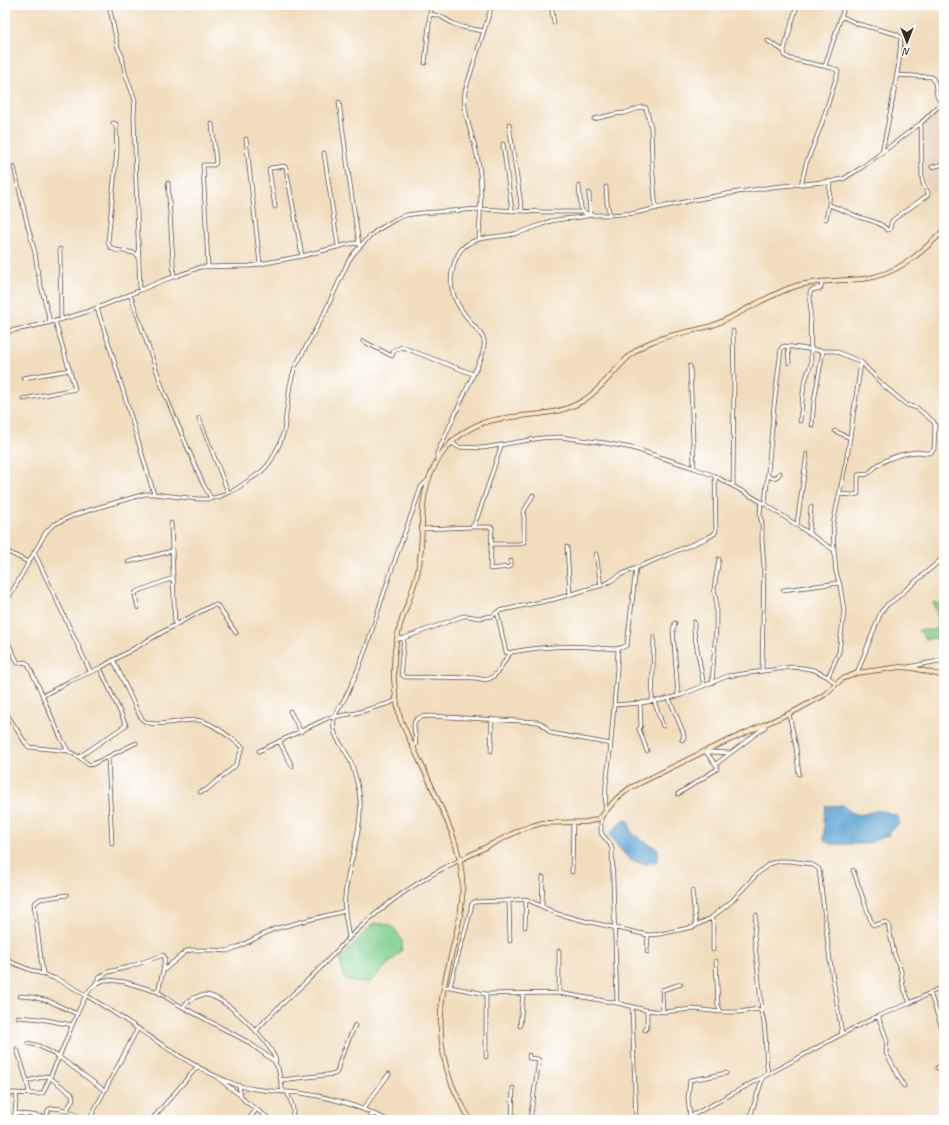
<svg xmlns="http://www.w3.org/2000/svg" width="949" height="1125" viewBox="0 0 949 1125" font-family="Caveat,sans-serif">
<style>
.built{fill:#e8cfb6}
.grass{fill:#7fcf8f;stroke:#5d7c56}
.water{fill:#5aa2d1;stroke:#4a6678}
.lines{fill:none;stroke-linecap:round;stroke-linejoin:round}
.street-casing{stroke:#564536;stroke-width:4.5}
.secondary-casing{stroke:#564536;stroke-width:5.5}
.street{stroke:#fff;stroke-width:3}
.secondary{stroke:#fde5c5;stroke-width:4}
</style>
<rect width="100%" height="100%" fill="#fff"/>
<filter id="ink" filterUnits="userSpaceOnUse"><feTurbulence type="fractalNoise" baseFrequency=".025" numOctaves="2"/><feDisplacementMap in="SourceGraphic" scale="8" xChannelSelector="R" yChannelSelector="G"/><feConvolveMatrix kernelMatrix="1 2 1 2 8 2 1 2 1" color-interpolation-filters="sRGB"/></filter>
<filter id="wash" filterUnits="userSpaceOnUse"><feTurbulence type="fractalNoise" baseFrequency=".012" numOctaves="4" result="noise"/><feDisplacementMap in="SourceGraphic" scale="16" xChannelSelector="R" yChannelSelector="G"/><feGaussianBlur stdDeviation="0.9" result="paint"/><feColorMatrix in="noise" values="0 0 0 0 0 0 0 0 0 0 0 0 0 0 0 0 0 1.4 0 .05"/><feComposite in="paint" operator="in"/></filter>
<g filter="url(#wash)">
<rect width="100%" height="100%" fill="#f1ddbd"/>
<path class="built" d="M944 108V196L931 191 925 180V125Z"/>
<path class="grass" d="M933 602 940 604 944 616V642L942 638 926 639 918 630H937V613Z
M374 923 391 925C399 934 406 941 400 953L371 981 358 983 346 980 342 972 340 958Z"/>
<path class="water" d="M843 805C860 824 867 808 885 811 887 812 890 813 891 814 895 815 896 815 899 818V824L890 831 889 835 866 844H831L824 839V819L826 806Z
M625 819 628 820 632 833 643 841 658 849V861L646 864 630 860 618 847 609 834Z"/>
</g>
<g filter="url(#ink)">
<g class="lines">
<g class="street-casing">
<path id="street" d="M109 5 118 48 122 56 125 73 135 100 134 115 136 184 140 290
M551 5 554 23
M797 5 784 50 785 56 791 59 832 68 837 70 838 72 821 126 806 164 801 185
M430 14 440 16 452 23 462 27 483 31
M841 16 858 24 896 34 901 38 899 62 891 109 882 152
M768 41 784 51
M425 63 431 5
M825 66 845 5
M897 75 932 77 935 83 937 96 944 109
M339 102 350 184 359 244
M594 119 615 114 625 113 642 107 646 108 651 127 652 164 656 209
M113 123 116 124V126L117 150 108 242C110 252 121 250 129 252 132 252 136 254 138 255
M509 124 522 211
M246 139 260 264
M503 144 512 211
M324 153 338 246
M14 167 27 223 35 253 38 274 50 322
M932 167 944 164
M168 183 174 277
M579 186 581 208 583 212
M606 187 607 203 610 215
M829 205C839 208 849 213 859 217 868 220 881 222 887 230L890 229 891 223 894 219 928 195V192C924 188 923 185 922 179L921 123
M275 207 269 169 271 168 284 166 286 168 302 256
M826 219 829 205 830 182
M479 239C480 212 483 186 478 160 474 137 462 114 465 91L492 5
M60 249 61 320
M208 266 203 165H214L216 163 212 124
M130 294 164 392 203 484 211 498
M97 308 113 357 154 494
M733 331 734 378 733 486
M5 332C32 327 59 321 86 312 112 303 137 291 162 281 175 276 188 273 200 267L250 266 302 256 345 245 355 243 361 245
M363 341 392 356 394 350 402 347 473 374
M788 347 789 363
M690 366 694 468
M23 378 70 370
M23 399 75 389 55 321
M199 418 228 492
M800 421 804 384 811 364 810 292 812 290 821 288 822 281
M812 425 814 401 823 351
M835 431 850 438
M451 442 458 447 483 448 541 438 560 437 605 443 632 448 694 468 715 476 765 504 834 550
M437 461V453L440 447 481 358C483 352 485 346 484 340 481 332 474 327 469 320 456 304 447 289 453 268 454 262 457 256 460 251 472 235 496 238 514 234 527 231 539 225 551 221 564 218 578 219 590 215L589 193
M768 476C773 479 777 478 780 473
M761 502 760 515 762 524V541L764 565 762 671
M765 504 774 406 781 349 782 347 785 346 823 351H835L854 359 861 362 883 385 902 401 907 405 917 408 934 422 935 426 934 449C930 456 924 452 917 452 903 453 891 457 879 464 875 467 871 472 867 474 864 475 861 474 858 475V494L852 495 839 494
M171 523 175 625
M797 524 807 454
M472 527H492L490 569 509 567 511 566V561
M422 529 472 527 475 523 481 507 501 446
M809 533 811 507
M491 544H520L524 542V517L523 513 533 495
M567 547 570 595
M6 551 28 562
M34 552 90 671
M596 554 601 586
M128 562 172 551
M783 590 839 583
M5 604 46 532 53 525 72 516 93 509 145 494H154L198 499H209L221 496 236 489 261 472 267 466 272 459 280 443 284 431 290 385 295 367 325 312 348 262 354 253 367 239 376 231 396 219 406 215 421 213 480 209 543 212H583L590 215H610L635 213 693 200 738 192 772 187 834 181 843 179 861 168 908 133 921 123 944 101
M138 608 135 595 136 592 173 578
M497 612 506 652 510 653
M694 622V632L704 686
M675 623 673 630 678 695
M5 637 18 663H19L25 662 28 664 42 694 44 695 70 681 100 668 175 625 213 605H216L218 606 236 633
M404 638 401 666 402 675 405 677C429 677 453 677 476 678 481 679 487 681 491 678 500 674 505 656 512 652 541 647 570 645 600 648 609 648 619 651 627 645L636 568
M397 639 404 638 463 616H467L480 618 492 616 499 611 503 610 555 599 602 585 611 581 620 575 636 568 707 538 714 534 716 531 715 476
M113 660 116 665C122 678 128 691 134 704 137 709 139 716 143 720 152 729 183 719 196 720 212 721 230 738 243 747L235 766 206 790 200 792
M908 667 944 660
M857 673 881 612 888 604 894 600 944 557
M828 677 839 652 844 611 840 585 836 572 834 550 833 524 847 457 861 363
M712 683 716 628V599L714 589 719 559
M42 695 60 736 68 751
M669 698 683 732 684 737 682 740
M652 701 654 636
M654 701 663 726
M640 703 641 726 639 729 647 751
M614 705 640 703 662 700 681 695 728 676 792 667 804 668 814 670 828 677 836 684
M5 711 26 744 29 747 68 751 79 757 89 765 93 764 136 743
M290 711 301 732
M789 714 796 747 799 774
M279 741 292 766
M414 747C422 737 401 717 429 716L538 722C547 725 545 729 551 733L611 744
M259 751 328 718 356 713 390 703 396 700
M491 751 492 719
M707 753 711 752 731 753
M79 757 126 725 100 668
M108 757 112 844
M716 764 765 727 764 724
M678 794 717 769V766L705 751
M605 812 606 784 610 753 617 669 618 649
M601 817V833L610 844 612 849 617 1003
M853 870 872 924 875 925 886 922 888 924 894 953 901 971 903 986 910 1003
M572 872 573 822
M692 891 696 925
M509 901 510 941
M542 906 543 877
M756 915 754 934 762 1011
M711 918 713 923V950
M525 927 526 899
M349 938C347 924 343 910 345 896 348 861 365 827 359 792 357 781 354 770 350 760 343 744 329 735 335 716 337 710 342 704 345 698 352 685 357 672 362 659 371 636 377 613 385 590 395 558 407 527 418 496L421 487 428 480
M647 952 648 935
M5 959C21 968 39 972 56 979 66 983 76 989 85 995 135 1023 180 1063 234 1084 253 1091 279 1091 300 1093 331 1097 359 1106 387 1120
M716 961 718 1006 721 1012
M43 974 34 904 40 899 67 895
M95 984 99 978 108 972 129 967 163 955 165 958 163 971
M444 987H450L486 994 559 993 617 1003 646 1010 663 1012 693 1009 721 1012H739L758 1009 760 1010C766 1019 765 1040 766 1051 766 1059 767 1067 768 1074
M450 987C456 959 466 932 472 904L474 902 502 901 526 899 558 914 585 921 648 935 660 934 693 927 711 918 732 901 756 875 769 864 779 861H789L805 863 813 865 819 869 830 961 842 1034
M158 992 163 971 185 952 191 950H214L227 951 238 947 274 929 304 921 345 911
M559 993V951
M930 993 944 1034
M20 996 32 997 49 1001 77 1014
M183 1007C189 1000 197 994 207 995 228 999 270 1041 276 1061
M632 1007 636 1120
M663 1012 662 990 681 984
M878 1016 887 1040 886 1053 904 1086
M18 1017 41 1019 72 1025
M520 1026 523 994
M645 1030 647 1028V1010
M256 1031C272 1011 292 996 310 978 326 963 340 946 355 932 386 903 422 878 460 860
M28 1043 39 1046 59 1057 104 1090
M17 1049 27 1081 29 1093
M529 1055V1058L538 1059 539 1060 530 1120
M486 1057V994
M937 1068 944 1064
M219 1079 241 1096
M281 1080 335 1074 337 1072 340 1060 355 1025
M27 1081 47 1076 49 1077 72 1094 73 1099 67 1110
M239 1086 241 1096 245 1101 271 1120
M287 1092C291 1102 296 1110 291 1120
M5 1098 12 1093 39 1094 43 1093 59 1057 77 1014 86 995 92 987 98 983 104 980H109L125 982 158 992 177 1004 248 1042 274 1061 278 1068 283 1092
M363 1109 389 1074
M15 1113 46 1117
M690 1117 688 1098 690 1080 708 1077 726 1073
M153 1118 198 1066
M14 1120 17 1093
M46 1120 48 1110 52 1108C65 1108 74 1114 85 1120
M89 1120 138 1028
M248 1120 256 1110
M340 1120 341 1119
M370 1120 372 1113
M512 1120 513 1088
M684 1120 842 1034 878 1016 910 1003 944 986
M749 1120 763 1077"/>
</g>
<g class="secondary-casing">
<path id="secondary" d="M460 860 520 830 532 826 542 823 586 822 595 820 601 817 616 799 630 788 705 751 797 710 824 695 842 679 850 676 857 673 900 667 913 668 944 676
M470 1120C464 1107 456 1096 451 1082 438 1048 438 1008 447 972 454 941 465 910 462 877 460 850 450 827 439 803 427 774 412 747 400 718 392 684 391 656 401 622 407 605 414 588 418 570 423 549 421 528 423 507 427 463 454 426 499 419 525 414 553 416 577 404 607 389 620 355 651 342 672 333 695 332 716 324 743 313 767 295 796 286 818 280 840 281 863 279 896 275 921 254 944 230"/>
</g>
<use href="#street" class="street"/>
<use href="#secondary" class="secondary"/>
</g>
</g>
<rect width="949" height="1125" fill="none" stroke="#fff" stroke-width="20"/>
<g transform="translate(907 42) rotate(180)" stroke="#ffffff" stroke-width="3" paint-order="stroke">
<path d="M0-3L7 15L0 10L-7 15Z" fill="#3b2a1e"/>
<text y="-6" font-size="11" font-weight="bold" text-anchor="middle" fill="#3b2a1e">N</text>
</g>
</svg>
